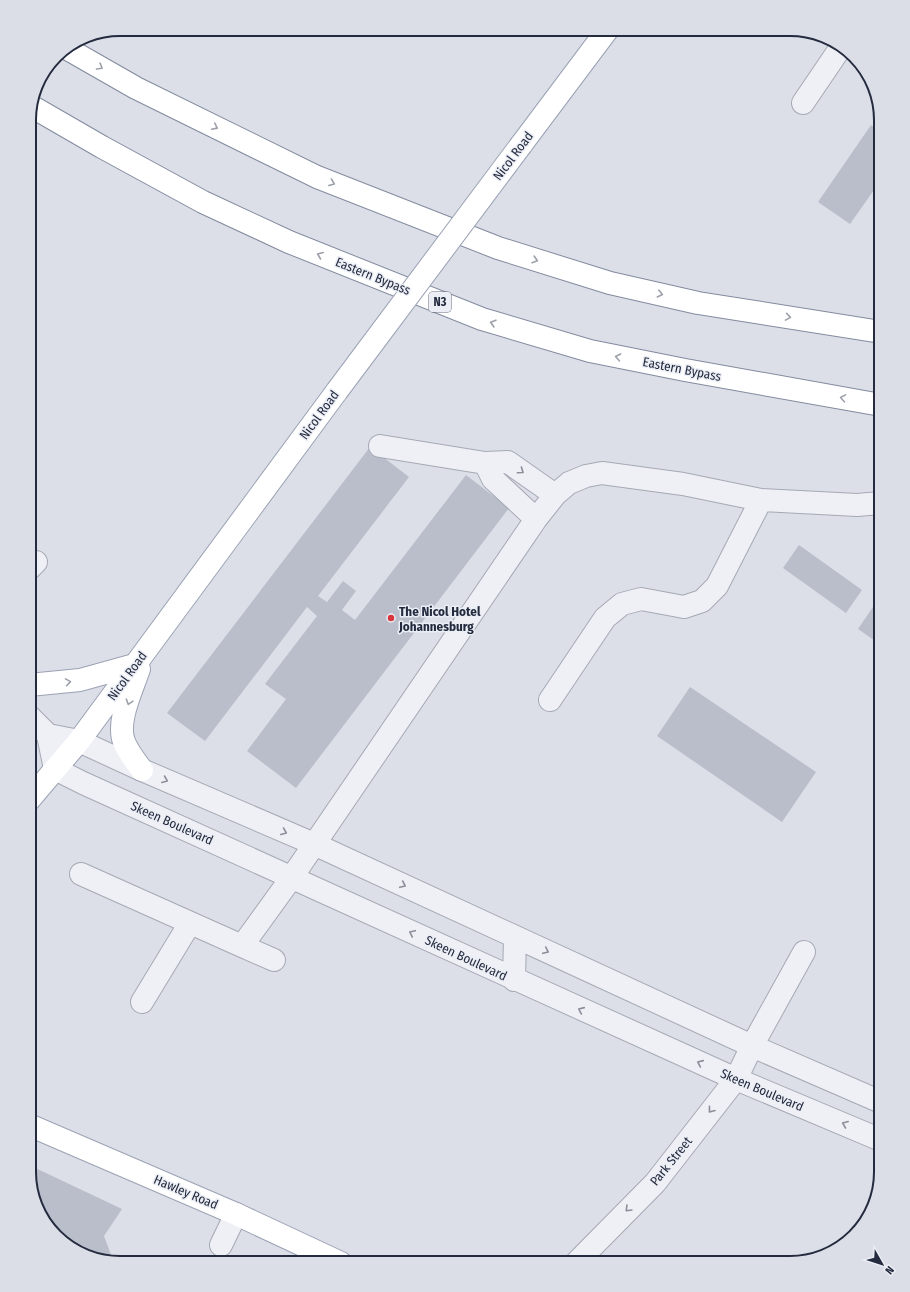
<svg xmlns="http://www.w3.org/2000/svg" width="910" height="1292" viewBox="0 0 910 1292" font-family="'Fira Sans Condensed',sans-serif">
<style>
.building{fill:#b9beca}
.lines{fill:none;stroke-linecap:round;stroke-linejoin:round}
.minor-casing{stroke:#a5a9b5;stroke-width:24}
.major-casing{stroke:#9aa2b4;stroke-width:24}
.highway-casing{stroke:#828b9f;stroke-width:24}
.minor{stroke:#eff0f5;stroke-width:22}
.major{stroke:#fff;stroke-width:22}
.highway{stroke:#fff;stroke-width:22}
.major-bridge-casing{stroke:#9aa2b4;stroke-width:24;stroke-linecap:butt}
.major-bridge{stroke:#fff;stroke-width:22}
.oneway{stroke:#9ca0a9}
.oneway2{stroke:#8a8e9a}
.poi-dot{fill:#d8353e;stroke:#ebeef5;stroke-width:1.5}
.labels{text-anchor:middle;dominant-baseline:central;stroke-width:3;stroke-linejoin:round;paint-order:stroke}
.shield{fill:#ebeef5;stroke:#606676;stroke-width:1}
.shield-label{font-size:12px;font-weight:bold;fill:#242b3f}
.street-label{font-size:13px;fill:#242b3f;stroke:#ebeef5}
.poi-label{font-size:13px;font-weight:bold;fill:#242b3f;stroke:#ebeef5;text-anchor:start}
.rim{fill:none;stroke:#242b3f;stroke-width:2}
</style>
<rect width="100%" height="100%" fill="#dcdfe7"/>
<path class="building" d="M871 125 881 133V180L850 224 818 202Z
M370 447 409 477 318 596 327 602 343 581 356 591 342 610 355 620 466 475 509 508 296 788 247 751 286 699 265 684 317 616 307 607 205 741 167 713Z
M799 545 862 590 846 613 783 568Z
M877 601 881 604V645L858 629Z
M690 687 816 772 782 822 657 736Z
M29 1165 122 1209 104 1236 114 1263 74 1251 41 1218 29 1172Z"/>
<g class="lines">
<g class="minor-casing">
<path id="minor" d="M803 103 841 47
M380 446 485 463 508 462 555 495
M485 463 493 479 536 519
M29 569 36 562
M550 700 605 618 622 604 641 599 684 607 702 601 717 586 761 500
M29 716 48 735 79 741 142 770 314 844 752 1046 881 1102
M48 735 55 769 83 783 736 1079 881 1140
M81 874 242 946 292 877 536 519 555 495 569 483 586 476 602 473 683 484 761 500 857 505 881 503
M242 946 274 960
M514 980 515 937
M142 1002 190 923
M221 1245 236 1214
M576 1263 655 1183 736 1079 752 1046 804 952"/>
</g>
<g class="major-casing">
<path id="major" d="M521 145 608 29
M139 669C132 690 115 724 125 744 129 753 136 762 142 770
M29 685 80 680 134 665
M29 800 79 741 337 391
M29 1125 236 1214 341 1263"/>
</g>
<g class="highway-casing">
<path id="highway" d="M66 48 136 88 317 177 498 248 610 283 698 303 881 332
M31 106 102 147 203 202 289 242 482 319 590 351 685 370 881 405"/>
</g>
<use href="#minor" class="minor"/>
<use href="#major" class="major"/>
<use href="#highway" class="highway"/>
<g class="major-bridge-casing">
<path id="major-bridge" d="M337 391 521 145"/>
</g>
<use href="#major-bridge" class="major-bridge"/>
</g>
<defs><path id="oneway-chevron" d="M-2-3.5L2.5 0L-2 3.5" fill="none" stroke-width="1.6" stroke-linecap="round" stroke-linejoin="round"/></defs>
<g class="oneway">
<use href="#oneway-chevron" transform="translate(100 67) rotate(30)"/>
<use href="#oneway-chevron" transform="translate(215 127) rotate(26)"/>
<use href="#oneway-chevron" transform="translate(332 183) rotate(21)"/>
<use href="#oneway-chevron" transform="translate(320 255) rotate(-158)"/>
<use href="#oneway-chevron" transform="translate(535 260) rotate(17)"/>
<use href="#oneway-chevron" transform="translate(660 294) rotate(13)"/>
<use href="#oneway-chevron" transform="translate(788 317) rotate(9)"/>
<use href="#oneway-chevron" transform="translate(493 323) rotate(-164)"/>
<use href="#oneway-chevron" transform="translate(618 357) rotate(-169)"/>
<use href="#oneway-chevron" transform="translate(843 398) rotate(-170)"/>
<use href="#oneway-chevron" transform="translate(68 682) rotate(-9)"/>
<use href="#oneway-chevron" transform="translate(129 702) rotate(108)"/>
</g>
<g class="oneway2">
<use href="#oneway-chevron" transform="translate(521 471) rotate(35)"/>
<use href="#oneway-chevron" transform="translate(165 780) rotate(23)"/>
<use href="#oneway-chevron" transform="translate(284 832) rotate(23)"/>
<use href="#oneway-chevron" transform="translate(403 885) rotate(25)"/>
<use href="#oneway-chevron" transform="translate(412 933) rotate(-155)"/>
<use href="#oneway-chevron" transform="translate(546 951) rotate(25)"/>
<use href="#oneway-chevron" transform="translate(581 1010) rotate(-156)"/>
<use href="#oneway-chevron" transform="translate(700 1063) rotate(-156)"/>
<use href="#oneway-chevron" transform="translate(711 1110) rotate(128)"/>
<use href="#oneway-chevron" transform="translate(845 1124) rotate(-158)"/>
<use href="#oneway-chevron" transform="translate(628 1209) rotate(135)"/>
</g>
<circle class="poi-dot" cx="391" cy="618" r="4"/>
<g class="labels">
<rect class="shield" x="429" y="292" width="22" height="20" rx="3"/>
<g class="shield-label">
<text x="440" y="302">N3</text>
</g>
<g class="street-label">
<text transform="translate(513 156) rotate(-53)">Nicol Road</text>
<text transform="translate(373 276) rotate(22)">Eastern Bypass</text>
<text transform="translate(682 369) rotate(11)">Eastern Bypass</text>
<text transform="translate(319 415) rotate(-54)">Nicol Road</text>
<text transform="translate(127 676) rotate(-54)">Nicol Road</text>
<text transform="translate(172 823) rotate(24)">Skeen Boulevard</text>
<text transform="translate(466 958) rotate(25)">Skeen Boulevard</text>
<text transform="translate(762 1090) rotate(23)">Skeen Boulevard</text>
<text transform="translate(671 1161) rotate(-51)">Park Street</text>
<text transform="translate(186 1192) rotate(23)">Hawley Road</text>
</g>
<g class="poi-label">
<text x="399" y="611">The Nicol Hotel<tspan x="399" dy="15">Johannesburg</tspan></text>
</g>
</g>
<path d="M0 0H910V1292H0ZM120 36H790A84 84 0 0 1 874 120V1172A84 84 0 0 1 790 1256H120A84 84 0 0 1 36 1172V120A84 84 0 0 1 120 36Z" fill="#dbdee6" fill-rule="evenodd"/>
<path class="rim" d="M120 36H790A84 84 0 0 1 874 120V1172A84 84 0 0 1 790 1256H120A84 84 0 0 1 36 1172V120A84 84 0 0 1 120 36Z"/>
<g transform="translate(882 1264) rotate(129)" stroke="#ebeef5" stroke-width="3" paint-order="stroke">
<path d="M0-3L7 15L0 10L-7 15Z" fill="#242b3f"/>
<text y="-6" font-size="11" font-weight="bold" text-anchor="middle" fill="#242b3f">N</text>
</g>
</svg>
